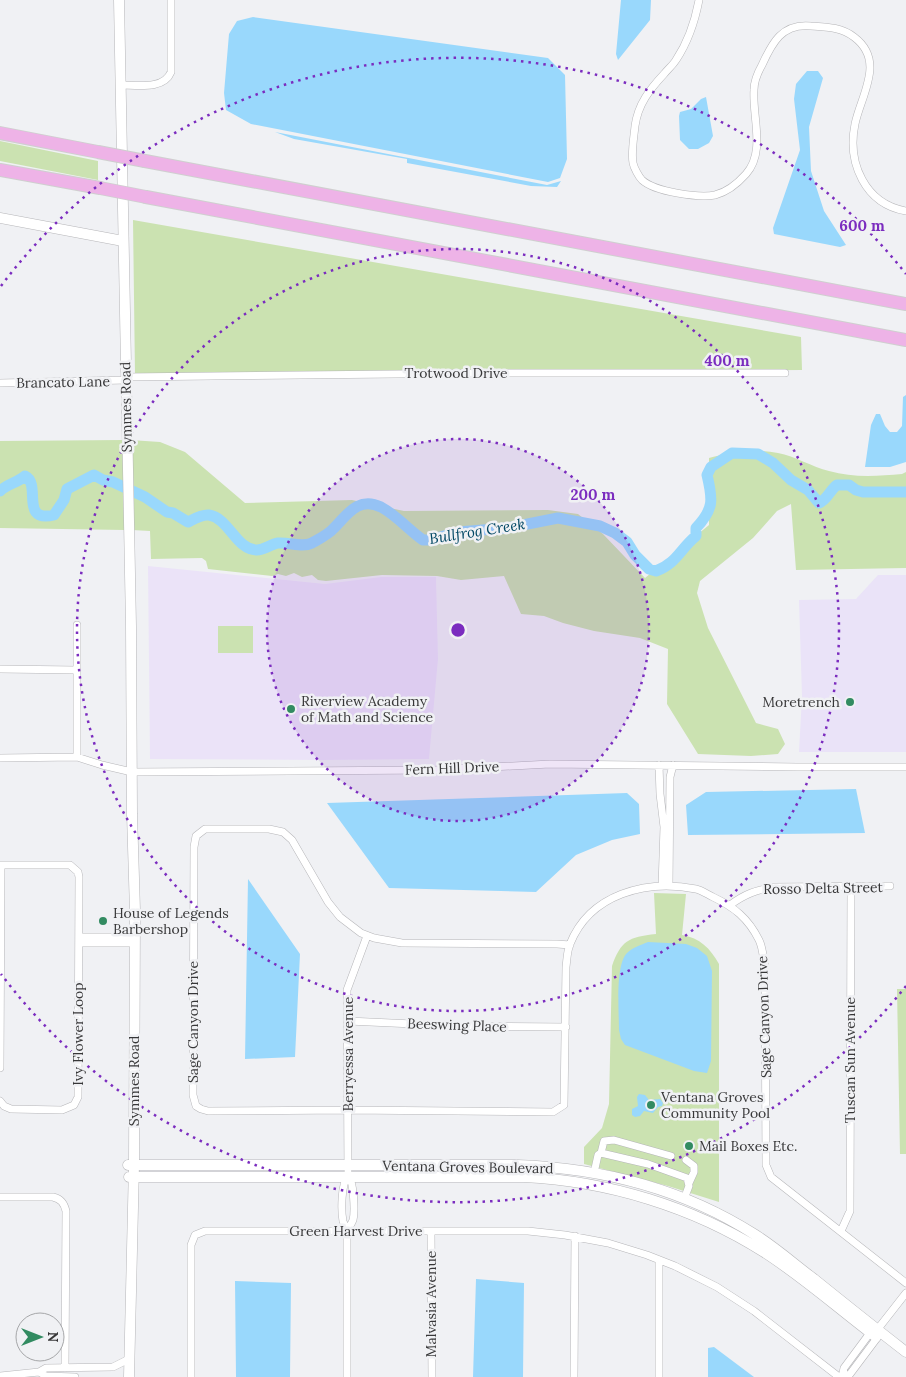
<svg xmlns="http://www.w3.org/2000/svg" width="906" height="1377" viewBox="0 0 906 1377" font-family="Lora,serif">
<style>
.industrial{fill:#eae3f8}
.education{fill:#ebe3f8}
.green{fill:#cbe2b1}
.water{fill:#99d8fc}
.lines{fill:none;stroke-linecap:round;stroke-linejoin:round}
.river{stroke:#99d8fc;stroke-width:11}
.street-casing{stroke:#b6b6b9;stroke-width:8}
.secondary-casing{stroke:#b6b6b9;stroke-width:11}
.highway-casing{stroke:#cfcfcf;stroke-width:14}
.street{stroke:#fff;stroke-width:7}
.secondary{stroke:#fff;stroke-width:10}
.highway{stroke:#eeb3e7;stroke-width:12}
.highway-bridge-casing{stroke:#cfcfcf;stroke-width:14;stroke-linecap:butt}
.highway-bridge{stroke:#eeb3e7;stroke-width:12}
.ring{fill:none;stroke:#7b2cbf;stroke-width:2.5;stroke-dasharray:2.5 5}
.poi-dot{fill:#328b61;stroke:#f0f1f4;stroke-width:2}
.labels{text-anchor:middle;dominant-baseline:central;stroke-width:5;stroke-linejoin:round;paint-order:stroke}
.street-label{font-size:14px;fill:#373738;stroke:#f0f1f4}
.poi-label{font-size:14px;fill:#373738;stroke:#f0f1f4;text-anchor:start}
.water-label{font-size:15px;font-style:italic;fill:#004764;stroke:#f0f1f4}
.centre{fill:#7b2cbf;stroke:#f0f1f4;stroke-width:2.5}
.ring-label{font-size:15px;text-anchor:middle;font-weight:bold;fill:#7b2cbf;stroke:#f0f1f4;stroke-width:5;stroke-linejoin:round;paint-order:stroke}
</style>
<rect width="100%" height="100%" fill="#f0f1f4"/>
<path class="industrial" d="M878 575H906V752H799L802 696 799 600 856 599Z"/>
<path class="education" d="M148 566 325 584 381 577H436L438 659 429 759 322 760 150 759Z"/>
<path class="green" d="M0 141 98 161V180L0 161Z
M133 220 801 337 802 370 135 374Z
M123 440 125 530 0 528V441Z
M130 440 160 442 185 452 245 503 352 500 404 511 548 510 578 514 603 534 645 578 709 525V458C731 452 755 448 778 453 795 456 812 467 829 471 853 478 878 476 902 474L906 472V568L796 570 791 504 777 511 753 538 700 581 697 593 708 628 756 723 778 729 785 744 778 754 751 756 698 754 667 704 668 649 640 638 594 631 563 623 544 616 521 614 504 576 461 580 437 576 382 575 326 581 318 580 312 575 302 577 294 573 286 576 278 574 272 576 208 569 206 561 202 558 151 559 150 531 132 530Z
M218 626H253V653H218Z
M654 893 686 894 682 935C700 938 710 948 719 964V1202L668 1186 584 1164V1147L602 1128 609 1104 612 966C621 941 628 937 656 934Z
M897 989H906V1154H900Z"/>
<path class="water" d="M621 0H651L650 20 618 60 616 54Z
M253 17 548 58 565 75 567 159 560 178 548 182 251 124 226 110 224 93 229 34 237 21Z
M807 71H818L823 78 809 127 811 171 824 211 846 245 840 247 774 234 773 228 800 150 794 99 796 84Z
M706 97 713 136 709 143 698 149H689L680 140 679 116 680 112 691 109 701 99Z
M275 132 547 185 561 181 557 187 531 186 407 163V159L294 139Z
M906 395V462L890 467H865L871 425 876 414H880L885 426 890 432H897L902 426 903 397Z
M856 789 865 833 688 835 686 805 706 792Z
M627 793 639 804 640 834 612 840 576 855 536 892 389 888 327 803Z
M248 879 300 954 295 1057 245 1059Z
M648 942 686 944 697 948 707 956 712 971 711 1061 707 1073 694 1071 625 1045 621 1039 619 1030C619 1012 615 965 627 953 633 947 641 945 648 942Z
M639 1094 645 1095 649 1100 660 1099 663 1103 662 1106 658 1107 653 1113 644 1111 640 1116 635 1117 632 1115V1109L638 1106 637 1097Z
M476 1279 524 1283 523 1377H473Z
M235 1281 291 1283 290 1377H236Z
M714 1347 754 1377H708V1348Z"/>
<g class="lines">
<path class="river" d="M0 491C7 484 17 483 25 476 42 484 19 523 54 515L64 500 67 489 94 475 103 480 113 482 145 497 167 512 173 513 188 522C194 519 202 514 209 515 229 518 236 550 257 550 264 550 271 544 278 543 290 542 302 548 312 543 319 539 329 534 334 528 347 515 358 496 381 507 396 515 409 530 423 540H430L458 532 507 528 558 518 600 526 615 533 627 542 635 555 649 569 656 571C677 563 680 549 696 536V528C714 509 713 500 707 475L711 467 732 453 758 454 773 463 791 480 808 490 819 503C827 500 830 490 837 485H849L856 490 863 492H906"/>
<g class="street-casing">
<path id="street" d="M699 0C695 21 688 42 676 60 673 65 668 69 664 74 650 89 638 104 635 126 634 137 631 152 633 163 634 168 639 177 642 180 655 192 699 198 715 195 727 192 738 183 746 174 766 152 752 116 754 90 754 81 758 72 762 65 772 43 782 23 811 26 826 27 841 27 854 37 886 61 861 95 855 124 847 163 865 204 906 211
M121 85C137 85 164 90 171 72V0
M126 377 490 373H785
M0 383 126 380
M77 625V757
M0 669 76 670
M0 758 77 757 102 765 132 772 434 770 550 764 797 767H906
M659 765 660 794 664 827 662 886
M669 886 670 777 673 765
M730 905C745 894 756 890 774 887L890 886
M79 937H135
M79 943H135
M570 945 557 944 402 943 374 938 361 933 340 917 328 902 292 840 283 832 269 829H205L196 836 194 847 193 1095 196 1106 201 1109 208 1111 348 1110 553 1112 564 1105 566 967C567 960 567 951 570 944 590 894 646 879 696 889 701 890 707 894 713 897 734 907 748 918 759 940 763 948 763 958 765 966L766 1165 771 1177 906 1283
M348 1021 457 1026 566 1027
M0 1068 1 865H70L78 872 79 877 78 1097 74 1105 62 1110 11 1109 4 1106 0 1101
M601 1153 604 1141 614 1140 671 1156
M686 1160 694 1166V1172L689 1183
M594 1173 598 1155 601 1153 648 1164 687 1178 689 1186 684 1199
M0 1197H53C61 1199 64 1203 66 1211L65 1368
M347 1231C349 1227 352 1223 353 1220 355 1212 354 1181 348 1176L347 990 367 936
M431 1231 432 1377
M841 1231 850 1211 851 887
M659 1260V1377
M39 1372 46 1376 75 1377
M0 1376 39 1372 46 1368 113 1367 129 1359
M191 1377V1245L195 1235 205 1231H528L565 1235 608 1243 647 1255 675 1266 717 1287 754 1311 839 1377
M347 1377V1237C347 1231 345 1227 343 1221 341 1211 341 1184 348 1176
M574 1377 575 1236
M842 1377 844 1368 870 1333 877 1330 906 1293
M844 1377 850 1374 877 1338V1335"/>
</g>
<g class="secondary-casing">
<path id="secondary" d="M119 0 131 626 132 814 135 911 134 1165 129 1377
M0 218 123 241
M128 1165H517C600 1168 683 1189 754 1234 775 1247 794 1264 814 1279 845 1304 875 1328 906 1352
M129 1177H524C608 1181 693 1207 764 1252 803 1277 839 1309 876 1337"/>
</g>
<g class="highway-casing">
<path id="highway" d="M0 133 98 152
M145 161 906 304
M0 170 100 188
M146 197 906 340"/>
</g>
<use href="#street" class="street"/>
<use href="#secondary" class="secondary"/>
<use href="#highway" class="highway"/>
<g class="highway-bridge-casing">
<path id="highway-bridge" d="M98 152 145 161
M100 188 146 197"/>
</g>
<use href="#highway-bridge" class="highway-bridge"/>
</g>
<circle cx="458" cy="630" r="191" fill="#7b2cbf" fill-opacity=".12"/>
<g class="ring">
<circle cx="458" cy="630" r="191"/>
<circle cx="458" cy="630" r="381"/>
<path d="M906 986A572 572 0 0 1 1 974M1 286A572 572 0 0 1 906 274"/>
</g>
<g class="poi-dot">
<circle cx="850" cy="702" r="5"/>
<circle cx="291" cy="709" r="5"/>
<circle cx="103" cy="921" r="5"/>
<circle cx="651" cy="1105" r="5"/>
<circle cx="689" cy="1146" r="5"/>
</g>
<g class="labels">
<g class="street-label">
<text x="456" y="373">Trotwood Drive</text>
<text transform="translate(63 382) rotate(-1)">Brancato Lane</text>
<text transform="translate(126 407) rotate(-91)">Symmes Road</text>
<text transform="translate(452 768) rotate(-2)">Fern Hill Drive</text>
<text transform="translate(823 888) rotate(-1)">Rosso Delta Street</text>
<text transform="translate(764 1017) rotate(-92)">Sage Canyon Drive</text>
<text transform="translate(193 1022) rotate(-90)">Sage Canyon Drive</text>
<text transform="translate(457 1025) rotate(2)">Beeswing Place</text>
<text transform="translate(78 1034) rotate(-90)">Ivy Flower Loop</text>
<text transform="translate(348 1054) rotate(-90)">Berryessa Avenue</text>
<text transform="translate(850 1060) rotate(-90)">Tuscan Sun Avenue</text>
<text transform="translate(134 1081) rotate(-90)">Symmes Road</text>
<text transform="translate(468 1167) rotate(1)">Ventana Groves Boulevard</text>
<text x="356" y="1231">Green Harvest Drive</text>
<text transform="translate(431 1304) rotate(-90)">Malvasia Avenue</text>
</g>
<g class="poi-label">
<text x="301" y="701">Riverview Academy<tspan x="301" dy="16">of Math and Science</tspan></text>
<text x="840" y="702" text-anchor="end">Moretrench</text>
<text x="113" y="913">House of Legends<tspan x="113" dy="16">Barbershop</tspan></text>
<text x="661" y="1097">Ventana Groves<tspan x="661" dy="16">Community Pool</tspan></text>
<text x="699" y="1146">Mail Boxes Etc.</text>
</g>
<g class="water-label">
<text transform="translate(477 531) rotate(-9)">Bullfrog Creek</text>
</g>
</g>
<circle cx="458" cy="630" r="8" class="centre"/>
<g class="ring-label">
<text x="862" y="231">600 m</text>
<text x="727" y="366">400 m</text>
<text x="593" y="500">200 m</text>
</g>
<g transform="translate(40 1337) rotate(90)"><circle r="24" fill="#f0f1f4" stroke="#a6a7a9"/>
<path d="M0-4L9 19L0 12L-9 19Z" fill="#328b61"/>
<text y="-8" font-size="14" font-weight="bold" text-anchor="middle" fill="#373738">N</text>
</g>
</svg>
